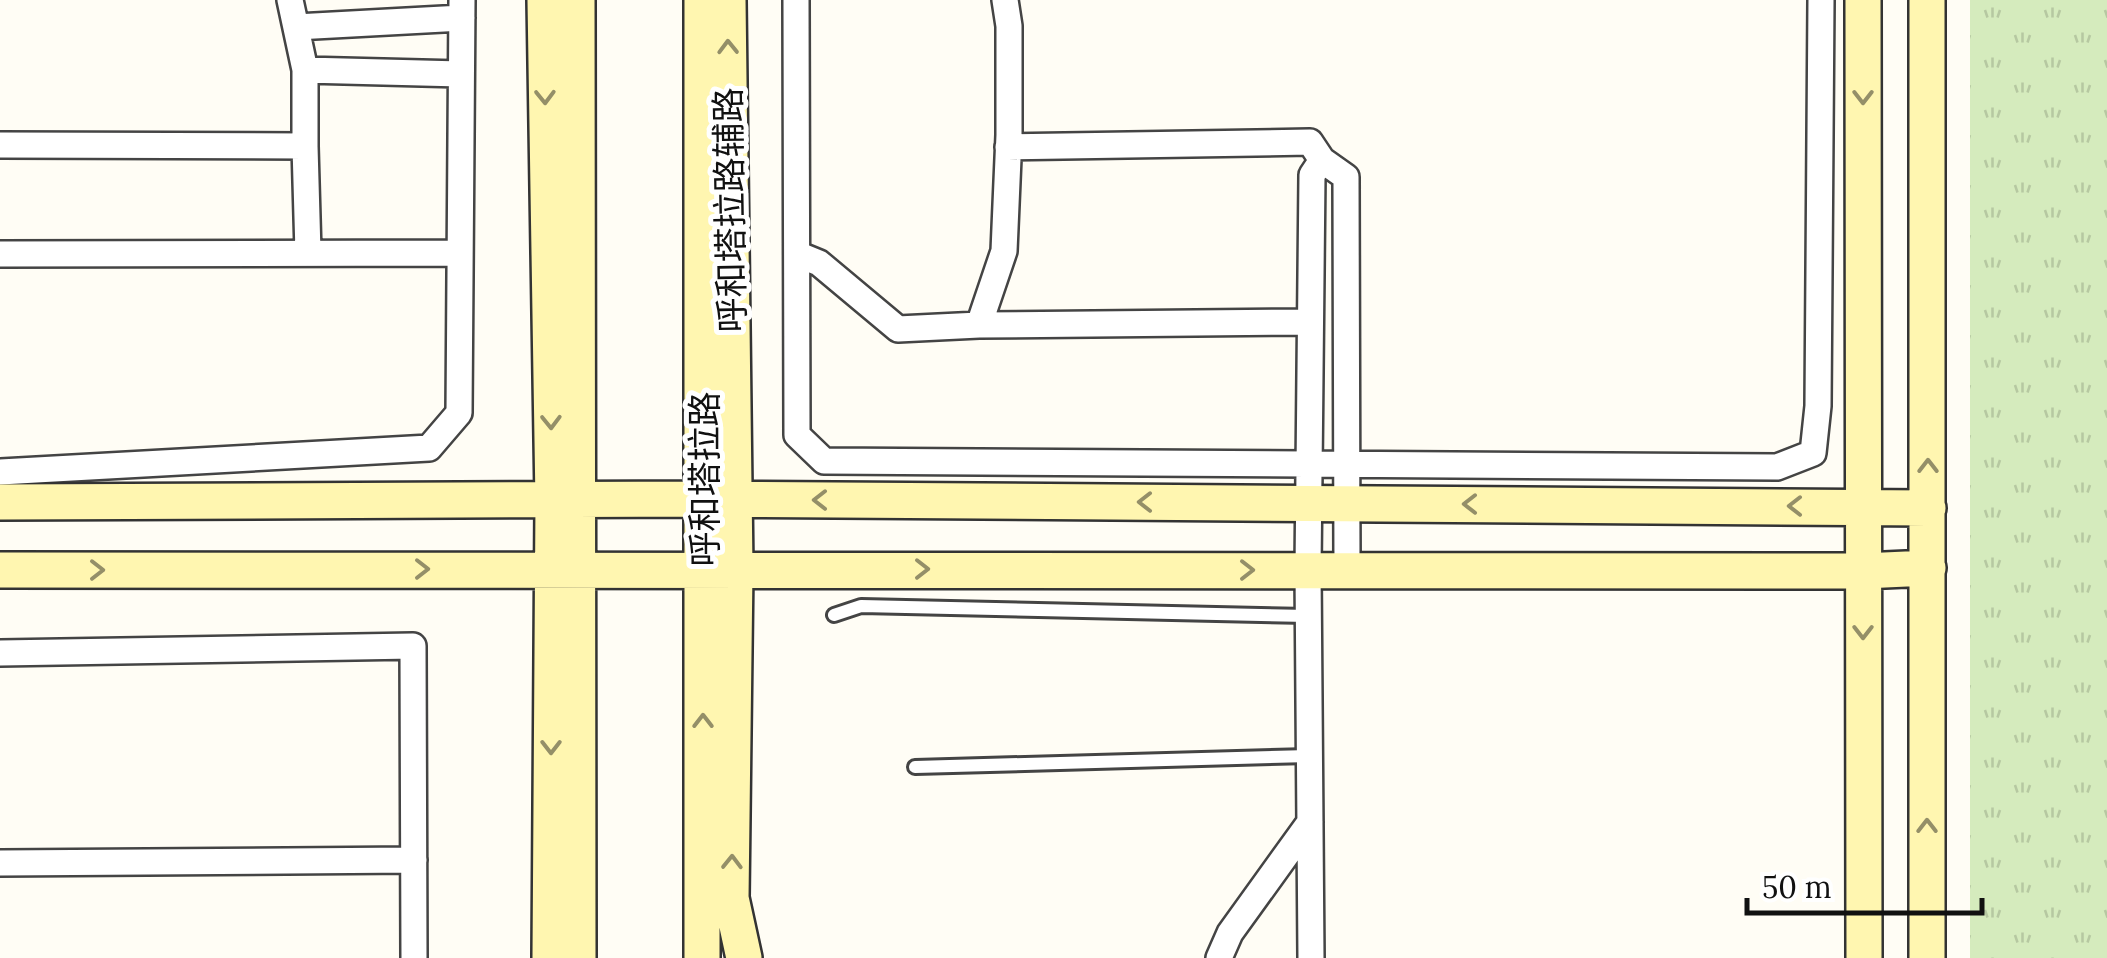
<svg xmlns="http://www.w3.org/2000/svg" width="2107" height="958" viewBox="0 0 2107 958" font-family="Lora,'Noto Sans SC',serif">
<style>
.park{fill:url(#park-tufts)}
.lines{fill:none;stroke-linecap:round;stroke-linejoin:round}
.lane-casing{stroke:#444;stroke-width:18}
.street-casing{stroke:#444;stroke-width:30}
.secondary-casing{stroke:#333;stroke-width:40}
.lane{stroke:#fff;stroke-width:12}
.street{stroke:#fff;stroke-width:25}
.secondary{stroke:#fff6b0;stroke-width:35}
.oneway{stroke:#948f68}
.labels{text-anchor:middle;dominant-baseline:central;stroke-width:10;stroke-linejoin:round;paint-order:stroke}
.street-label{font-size:35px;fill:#111;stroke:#fff}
</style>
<defs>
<pattern id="park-tufts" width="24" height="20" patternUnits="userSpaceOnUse" patternTransform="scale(2.5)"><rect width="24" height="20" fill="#d5ebbd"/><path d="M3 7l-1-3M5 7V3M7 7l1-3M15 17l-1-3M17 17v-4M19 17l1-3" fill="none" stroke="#b6c8a1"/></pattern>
</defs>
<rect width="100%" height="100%" fill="#fffdf5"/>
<path class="park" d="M1970 0H2107V958H1970Z"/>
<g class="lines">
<g class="lane-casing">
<path id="lane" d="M834 615 861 606 1308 616
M915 767 1309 756"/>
</g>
<g class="street-casing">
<path id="street" d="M290 0 305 70V146
M796 0 797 435 824 461 1777 467 1813 453 1818 406 1821 0
M296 27 462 18
M305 70 461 74
M0 145 305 146 308 253
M1008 147 1310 142 1322 160
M0 254 460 253
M797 254 819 263 898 329 979 325 1004 251 1009 135V26L1005 0
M979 325 1310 322
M0 472 429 448 459 413 462 0
M0 653 413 646 414 958
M0 863 414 860
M1219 958 1230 933 1310 822
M1311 958 1308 570 1312 175 1322 160 1346 177 1347 570"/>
</g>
<g class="secondary-casing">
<path id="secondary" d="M545 0 553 502 550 958
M577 0 578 958
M702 0V958
M728 0 735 569 731 898 744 958
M1863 0 1864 958
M1927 0V958
M0 502 704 499 1928 508
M0 570 1863 571 1928 568"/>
</g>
<use href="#lane" class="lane"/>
<use href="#street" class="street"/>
<use href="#secondary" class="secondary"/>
</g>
<defs><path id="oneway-chevron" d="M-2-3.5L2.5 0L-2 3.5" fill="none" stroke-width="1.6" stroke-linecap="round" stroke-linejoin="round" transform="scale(2.5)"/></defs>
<g class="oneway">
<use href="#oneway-chevron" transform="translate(728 47) rotate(-91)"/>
<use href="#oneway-chevron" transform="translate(545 97) rotate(89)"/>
<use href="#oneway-chevron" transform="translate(1863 97) rotate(90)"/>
<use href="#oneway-chevron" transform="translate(551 422) rotate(89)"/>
<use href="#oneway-chevron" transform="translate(1928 466) rotate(-90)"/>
<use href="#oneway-chevron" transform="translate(820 500) rotate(-180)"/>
<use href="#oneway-chevron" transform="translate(1145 502) rotate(-180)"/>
<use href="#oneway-chevron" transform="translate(1470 504) rotate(-180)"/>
<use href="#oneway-chevron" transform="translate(1795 506) rotate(-180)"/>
<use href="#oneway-chevron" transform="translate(422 569)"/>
<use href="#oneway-chevron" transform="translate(922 569)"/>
<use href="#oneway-chevron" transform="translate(97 570)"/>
<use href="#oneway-chevron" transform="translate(1247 570)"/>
<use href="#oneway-chevron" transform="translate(1863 632) rotate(90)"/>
<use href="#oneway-chevron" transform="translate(703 721) rotate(-90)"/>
<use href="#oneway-chevron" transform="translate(551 747) rotate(90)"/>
<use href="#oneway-chevron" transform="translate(1927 826) rotate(-90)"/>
<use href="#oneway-chevron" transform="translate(732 862) rotate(-89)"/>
</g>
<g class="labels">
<g class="street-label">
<text transform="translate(730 210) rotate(-91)">呼和塔拉路辅路</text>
<text transform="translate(704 479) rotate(-90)">呼和塔拉路</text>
</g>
</g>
<path d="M1747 898v15h235v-15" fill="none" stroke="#111111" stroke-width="5"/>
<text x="1762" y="898" font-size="30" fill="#111111" stroke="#ffffff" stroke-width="8" paint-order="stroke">50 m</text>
</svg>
